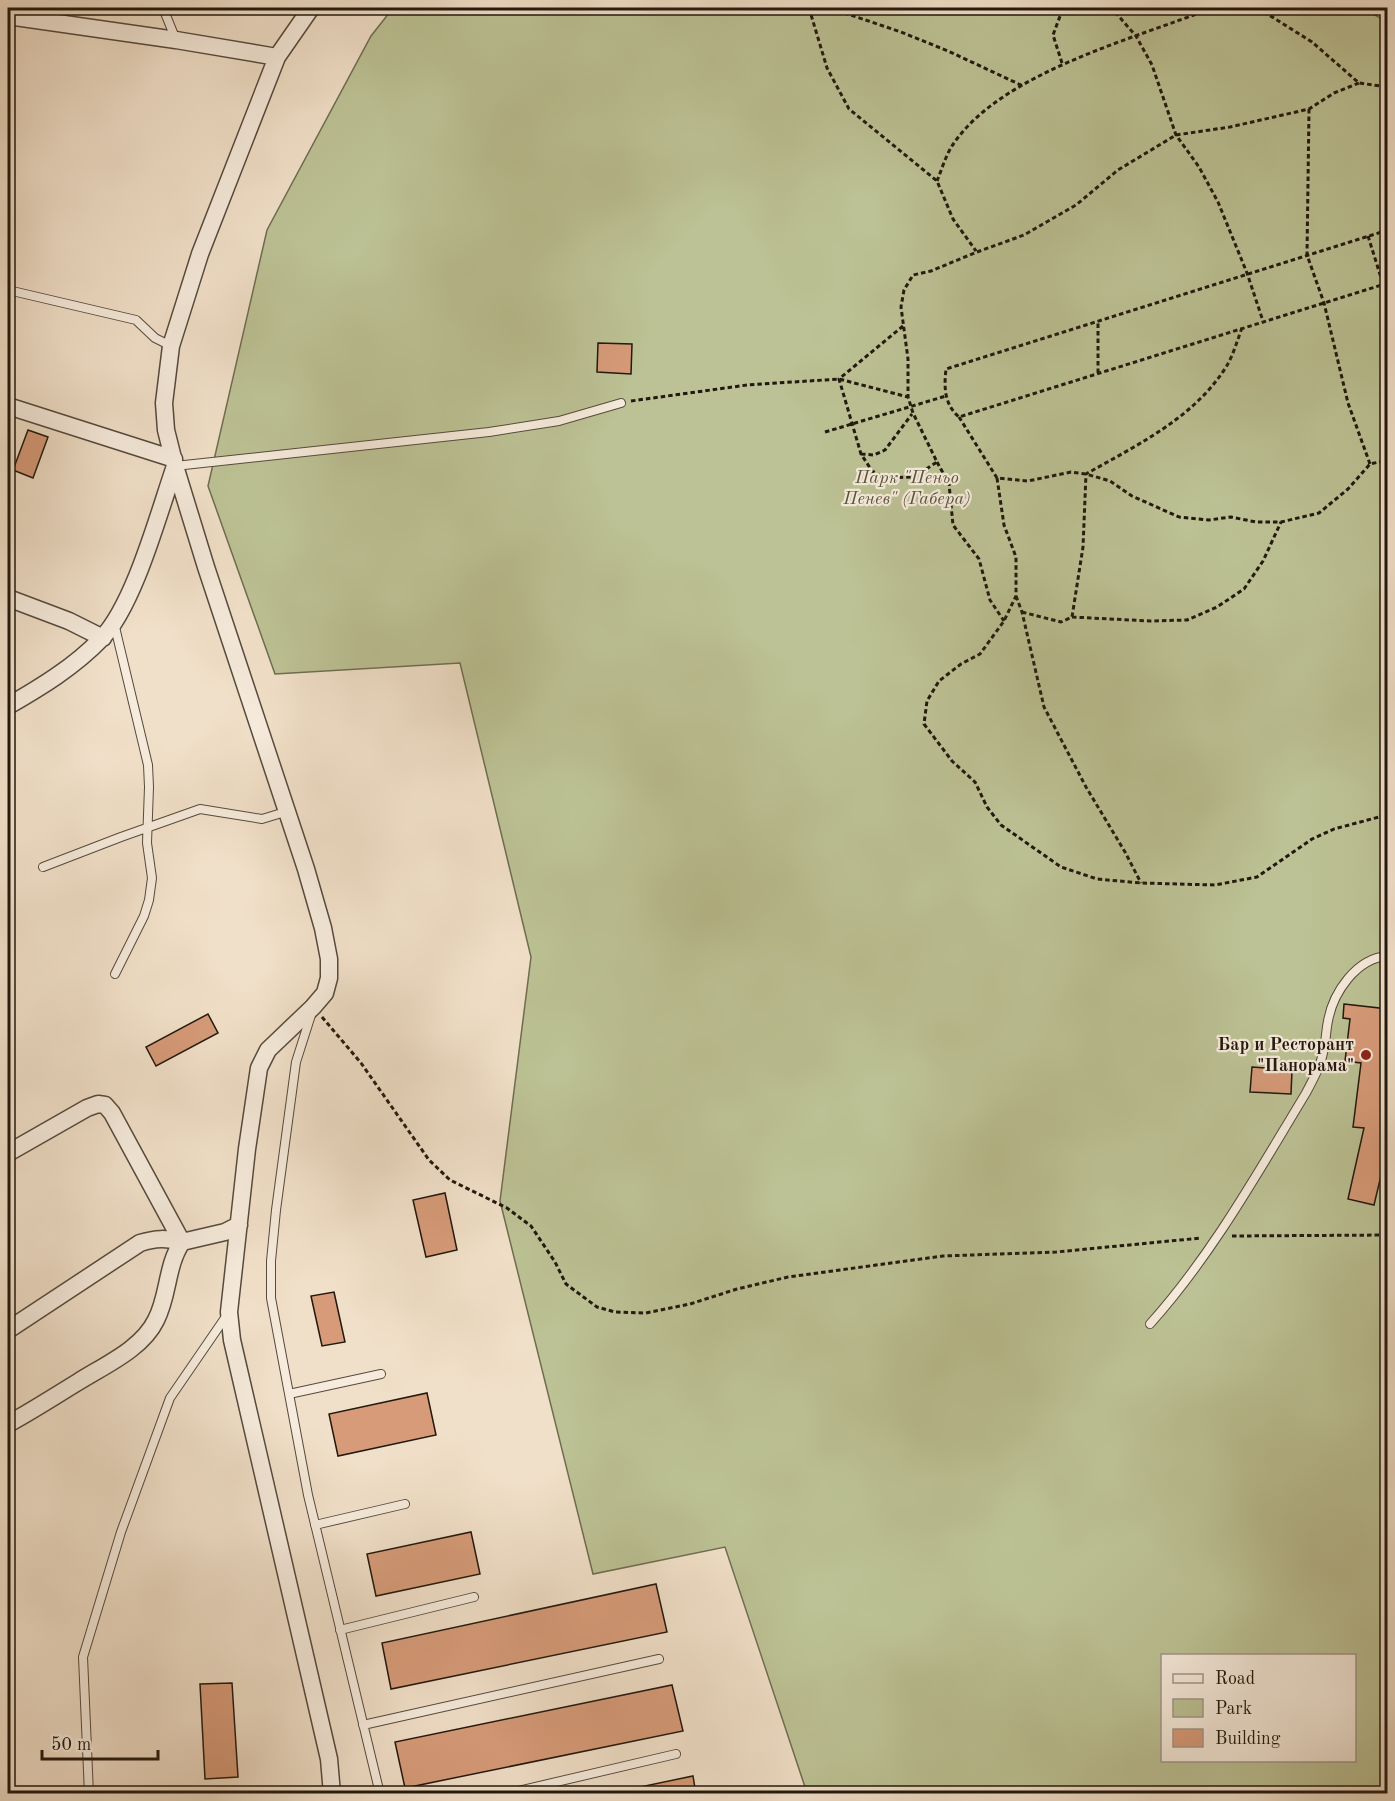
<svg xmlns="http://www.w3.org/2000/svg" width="1395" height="1801" viewBox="0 0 1395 1801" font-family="'Old Standard TT',serif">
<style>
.green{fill:#bcc295;stroke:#6e6d52;stroke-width:1.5;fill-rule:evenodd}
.building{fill:#d79b79;stroke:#21180e;stroke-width:1.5}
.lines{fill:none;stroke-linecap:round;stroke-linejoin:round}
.service-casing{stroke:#554a3d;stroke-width:10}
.minor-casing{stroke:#554a3d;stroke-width:19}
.path{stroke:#21180e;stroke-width:3;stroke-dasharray:4.5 3;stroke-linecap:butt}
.service{stroke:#f6ebdc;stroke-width:8}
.minor{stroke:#f6ebdc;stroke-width:16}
.poi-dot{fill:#8f2418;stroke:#f6ebdc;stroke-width:2}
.labels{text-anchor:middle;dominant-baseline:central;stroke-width:4.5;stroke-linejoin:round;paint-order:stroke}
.park-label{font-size:18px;font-style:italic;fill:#57543d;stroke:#f6ebdc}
.poi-label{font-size:18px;font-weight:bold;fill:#21180e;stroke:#f6ebdc;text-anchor:end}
</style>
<rect width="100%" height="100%" fill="#f1e0c9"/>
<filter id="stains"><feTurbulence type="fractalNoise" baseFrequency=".00333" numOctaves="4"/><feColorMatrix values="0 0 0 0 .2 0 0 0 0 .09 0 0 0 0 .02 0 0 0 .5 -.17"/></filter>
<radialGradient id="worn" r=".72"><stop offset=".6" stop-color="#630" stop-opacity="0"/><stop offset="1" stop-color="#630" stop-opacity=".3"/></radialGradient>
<path class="green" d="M393 8H1363L1387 22V1793H807L725 1547 593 1574 500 1201 531 957 460 663 275 674 208 486 267 230 371 36ZM1162 1656H1354V1760H1162Z"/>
<path class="building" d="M598 343 632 344 631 374 597 372Z
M28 430 48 437 33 478 13 470Z
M1344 1004 1388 1009V1084L1383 1128 1388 1129V1146L1374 1205 1348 1199 1364 1128 1353 1127 1361 1063 1345 1061 1350 1019 1343 1018Z
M208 1014 218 1033 156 1066 146 1047Z
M1252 1067 1292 1070 1291 1094 1250 1092Z
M445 1193 457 1250 426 1257 413 1200Z
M334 1292 345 1342 322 1346 311 1296Z
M427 1393 436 1435 338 1456 329 1414Z
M471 1532 480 1574 376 1596 367 1554Z
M656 1584 667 1632 391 1689 382 1643Z
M232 1683 238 1777 205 1779 200 1684Z
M672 1685 683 1731 405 1788 395 1742Z
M693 1776 696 1794H636L635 1788Z"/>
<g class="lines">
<g class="service-casing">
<path id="service" d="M163 8 176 40
M8 290 136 320 155 338 171 346
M175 466 489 432 559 421 621 403
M114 623 148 765 149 787 147 843 152 878 149 900 144 916 115 974
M43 867 121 837 200 809 262 819 285 812
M311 1015 296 1062 276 1210 271 1261V1298L308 1495 380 1794
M1150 1324C1212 1255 1258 1172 1306 1093 1314 1078 1321 1065 1324 1049 1326 1040 1326 1030 1328 1021 1333 993 1356 958 1388 956
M289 1394 381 1374
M315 1525 405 1504
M340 1630 474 1597
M363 1725 659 1659
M89 1794 83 1657 121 1532 170 1398 227 1315
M505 1794 676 1754"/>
</g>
<g class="minor-casing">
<path id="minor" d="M311 8 277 57 200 254 171 346 164 403 166 430 175 466 206 567 306 869 323 928 329 959V978L325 993 313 1007 268 1050 259 1068 247 1149 229 1312 232 1340 329 1759 332 1794
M8 16 176 40 277 57
M8 406 174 459
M8 598 69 621 103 638
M8 706C41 687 74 667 101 639 134 606 159 512 175 466
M8 1153 87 1108 98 1104 105 1105 112 1113 182 1242C166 1238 156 1238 140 1243L8 1330
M8 1424C32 1411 55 1396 78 1382 105 1365 142 1349 156 1320 169 1295 166 1266 182 1242L225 1232 239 1225"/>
</g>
<path class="path" d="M809 8 827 68 849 109 937 181 953 219 976 251
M830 8 901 32 948 51 1023 86
M1109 8 1115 12 1136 36 1152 65 1176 135 1199 167 1218 202 1247 273 1263 321
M1249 8 1269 15 1312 42 1359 83 1388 87
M1062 63 1053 35 1063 8
M1309 109 1307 255 1324 303 1348 403 1370 464
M937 181C942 169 946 154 954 143 1003 72 1134 39 1212 8
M1388 230 946 369C944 387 944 404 959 417L1388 283
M1368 236 1383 284
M903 326 839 379 861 454 872 471 885 478 914 477 937 462 913 413 908 397V359L901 307 904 290 913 275 931 271 977 252 1024 235 1076 205 1118 170 1176 135 1230 127 1309 109 1334 93 1359 83
M1098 373V321
M631 401 747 385 839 379 908 397
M959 417 997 478 1028 481 1071 472 1086 474 1110 481 1132 496 1179 517 1209 520 1231 517 1256 522H1281L1319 513 1348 489 1370 464 1388 460
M825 432 946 396
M861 454 874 455 885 450 912 414
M937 462 949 484 953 525 979 559 990 600 1004 621
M997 478 1004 525 1016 557V596L1004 621 980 654 961 664 939 681 927 701 924 724 952 761 975 782 987 807 1001 825 1061 867 1097 879 1141 883 1215 885 1257 877 1312 839 1334 829 1379 817 1388 809
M1016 596 1022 612 1044 707 1086 787 1125 852 1141 883
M1022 612 1061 622 1072 617 1083 547 1086 474C1137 445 1194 418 1226 367 1233 356 1237 341 1242 328
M1072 617 1150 621 1187 620 1217 607 1244 589 1263 561 1281 522
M322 1017 361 1063 429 1160 450 1180 507 1208 531 1226 555 1262 566 1284 597 1307 615 1312 646 1313 690 1304 737 1289 788 1277 943 1256 1056 1252 1201 1238
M1232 1236 1388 1235"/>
<use href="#service" class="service"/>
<use href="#minor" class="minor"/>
</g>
<circle class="poi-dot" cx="1366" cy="1055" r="6"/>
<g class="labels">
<g class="park-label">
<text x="907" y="478">Парк "Пеньо<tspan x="907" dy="21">Пенев" (Габера)</tspan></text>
</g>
<g class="poi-label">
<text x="1354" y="1045">Бар и Ресторант<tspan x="1354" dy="21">"Панорама"</tspan></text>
</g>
</g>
<rect width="1395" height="1801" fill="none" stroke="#f1e0c9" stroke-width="30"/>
<rect x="9" y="9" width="1377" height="1783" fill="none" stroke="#21180e" stroke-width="3"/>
<rect x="15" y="15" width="1365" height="1771" fill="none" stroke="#21180e" stroke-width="1.5"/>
<rect x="1161" y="1654" width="195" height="108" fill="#f6ebdc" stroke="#a1978a" stroke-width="1.5"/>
<rect x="1173" y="1674" width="30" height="9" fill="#f6ebdc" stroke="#a1978a" stroke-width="1.5"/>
<text x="1215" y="1684" font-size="18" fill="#21180e">Road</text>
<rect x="1173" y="1699" width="30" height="18" fill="#bcc295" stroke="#a1978a" stroke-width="1.5"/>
<text x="1215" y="1714" font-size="18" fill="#21180e">Park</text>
<rect x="1173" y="1729" width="30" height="18" fill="#d79b79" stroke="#a1978a" stroke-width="1.5"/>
<text x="1215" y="1744" font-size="18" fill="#21180e">Building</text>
<path d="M42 1750v9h116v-9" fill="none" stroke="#21180e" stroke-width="3"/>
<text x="51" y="1750" font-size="18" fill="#21180e" stroke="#f6ebdc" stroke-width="4.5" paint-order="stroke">50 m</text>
<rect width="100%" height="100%" filter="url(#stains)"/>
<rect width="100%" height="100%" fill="url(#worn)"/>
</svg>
